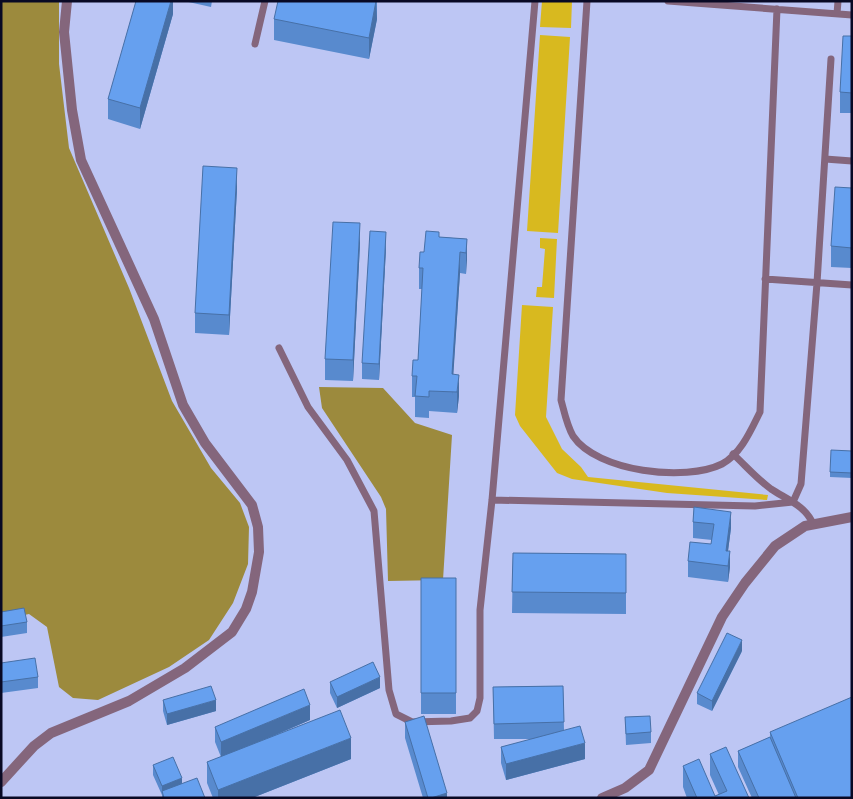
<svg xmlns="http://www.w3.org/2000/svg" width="853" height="799" viewBox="0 0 853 799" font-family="'Open Sans',sans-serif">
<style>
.green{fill:#d8b91f}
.forest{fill:#9c8a3d}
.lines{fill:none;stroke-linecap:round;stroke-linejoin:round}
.lane{stroke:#84667c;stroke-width:7}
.street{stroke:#84667c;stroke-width:10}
.wall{fill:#588ace}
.shaded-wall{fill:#4770a7}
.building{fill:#66a0ef;stroke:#4770a7}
</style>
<rect width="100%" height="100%" fill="#bdc6f4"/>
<path class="green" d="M542 1H572L571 28 540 27Z
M540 35 570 37 558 233 527 231Z
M540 238 557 239 554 298 536 297 537 287H542L545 249 540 248Z
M522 305 553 307 546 417 562 449 581 467 588 477 768 495 767 500 667 493 572 479 557 473 520 426 515 415Z"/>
<path class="forest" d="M1 1H59V64L69 148 129 288 172 401 211 468 240 503 249 527 248 564 233 603 209 640 169 667 98 700 73 698 59 687 47 627 29 614 1 620Z
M319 387 383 388 415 423 452 435 443 580 388 581 386 509 381 497 322 408Z"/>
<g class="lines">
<path class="lane" d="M587 1 561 400C564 411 567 426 573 436 597 472 686 482 722 464 741 454 751 430 760 412L777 9
M668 1 852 15
M837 14 838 1
M255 44 265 1
M825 159 852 161
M765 279 852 285
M279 348 308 407 347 460 374 511 389 690 396 714 412 722 451 721 470 718 477 711 480 698V610L492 500 535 1
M733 454C745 465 757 479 771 489 786 499 806 506 813 524
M492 500 755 506 793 502 801 484 817 283 831 59"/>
<path class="street" d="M1 782 34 746 51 733 129 701 185 668 232 632 246 609 252 592 259 552 258 527 252 505 205 443 183 405 154 319 81 160 72 110 64 32 67 1
M602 798 625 788 649 770 722 617 745 583 775 546 805 526 852 517"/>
</g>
<path class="wall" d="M173 1V14L140 129 108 119V99Z
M184 1H212L211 7Z
M377 1V19L369 59 274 40V19Z
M852 36V113H840V92Z
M852 188V268L831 267V246Z
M237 189 229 335 195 333V313Z
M439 237 467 239 466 274 460 273 453 375 459 396 457 413 429 411V418L415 417V397H412V376L418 360 422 289H419V268L424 252Z
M360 244 353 381 325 380V359Z
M386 248 379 380 362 379V363Z
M852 451V478L830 477V472Z
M694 507 731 528 728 551 730 567 728 582 688 577V561L711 544 712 540 693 538V522Z
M513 553 626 554V614L512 613Z
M421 578H456V714H421Z
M1 612 27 622V633L1 637Z
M742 651 712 711 697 704V693Z
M1 663 38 677V688L1 693Z
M330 682 380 688 337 708 330 693Z
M563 686 564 730 585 759 506 780 501 763V747L533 739H494L493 687Z
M163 700 216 711 167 725 163 711Z
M625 717 651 732V743L626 745Z
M310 720 276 735 351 759 252 798H213L207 783V762L221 757 215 742V727Z
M405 722 447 798H423L405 738Z
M770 732 852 798H752L738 767V751L770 737Z
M710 754 749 798H687L683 787V766L715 796 719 795 710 775Z
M153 765 182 784 205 798H162V795L153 775Z"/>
<path class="shaded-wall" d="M171 1H173V14L140 129V108Z
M376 1 377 19 369 59V38Z
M237 168V189L229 335V315Z
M360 223V244L353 381V360Z
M386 232V248L379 380V364Z
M467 239V260L466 274V253Z
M460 252V273L452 395V374Z
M459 375V396L457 413V392Z
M731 512V528L726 566V551Z
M730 551V567L728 582V566Z
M742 640V651L712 711V701Z
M380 677V688L337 708V697Z
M216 700V711L167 725V714Z
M310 705V720L221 758V742Z
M351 738V759L252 798H218V790Z
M585 743V759L506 780V764Z
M182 778V788L162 792V786Z
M447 793V798H431Z"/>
<path class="building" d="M136 1H171L140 108 108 99Z
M278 1H376L369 38 274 19Z
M843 36H852V93L840 92Z
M203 166 237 168 229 315 195 313Z
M835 187 852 188V248L831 246Z
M333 222 360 223 353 360 325 359Z
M370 231 386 232 379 364 362 363Z
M426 231 439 232V237L467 239 466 253 460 252 452 374 459 375 457 392 429 391V397L415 396 417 376H412L413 360H418L423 268H419L420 252H424Z
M831 450 852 451V473L830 472Z
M694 507 731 512 726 551H730L728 566 688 561 690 542 711 544 714 524 693 522Z
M513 553 626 554V593L512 592Z
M421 578H456V693H421Z
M24 608 27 622 1 626V612Z
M727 633 742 640 712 701 697 693Z
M35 658 38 677 1 682V663Z
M373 662 380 677 337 697 330 682Z
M211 686 216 700 167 714 163 700Z
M563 686 564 722 494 724 493 687Z
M304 689 310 705 221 742 215 727Z
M852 697V798H798L770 732Z
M340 710 351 738 218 790 207 762Z
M424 716 447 793 431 798H428L405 722Z
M650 716 651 732 626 734 625 717Z
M580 726 585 743 506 764 501 747Z
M770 737 796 798H759L738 751Z
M726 747 749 798H697L683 766 699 759 715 796 727 791 710 754Z
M173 757 182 778 162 786 153 765Z
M197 778 205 798H164L162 791Z"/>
<rect width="853" height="799" fill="none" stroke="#080924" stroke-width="5"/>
</svg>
